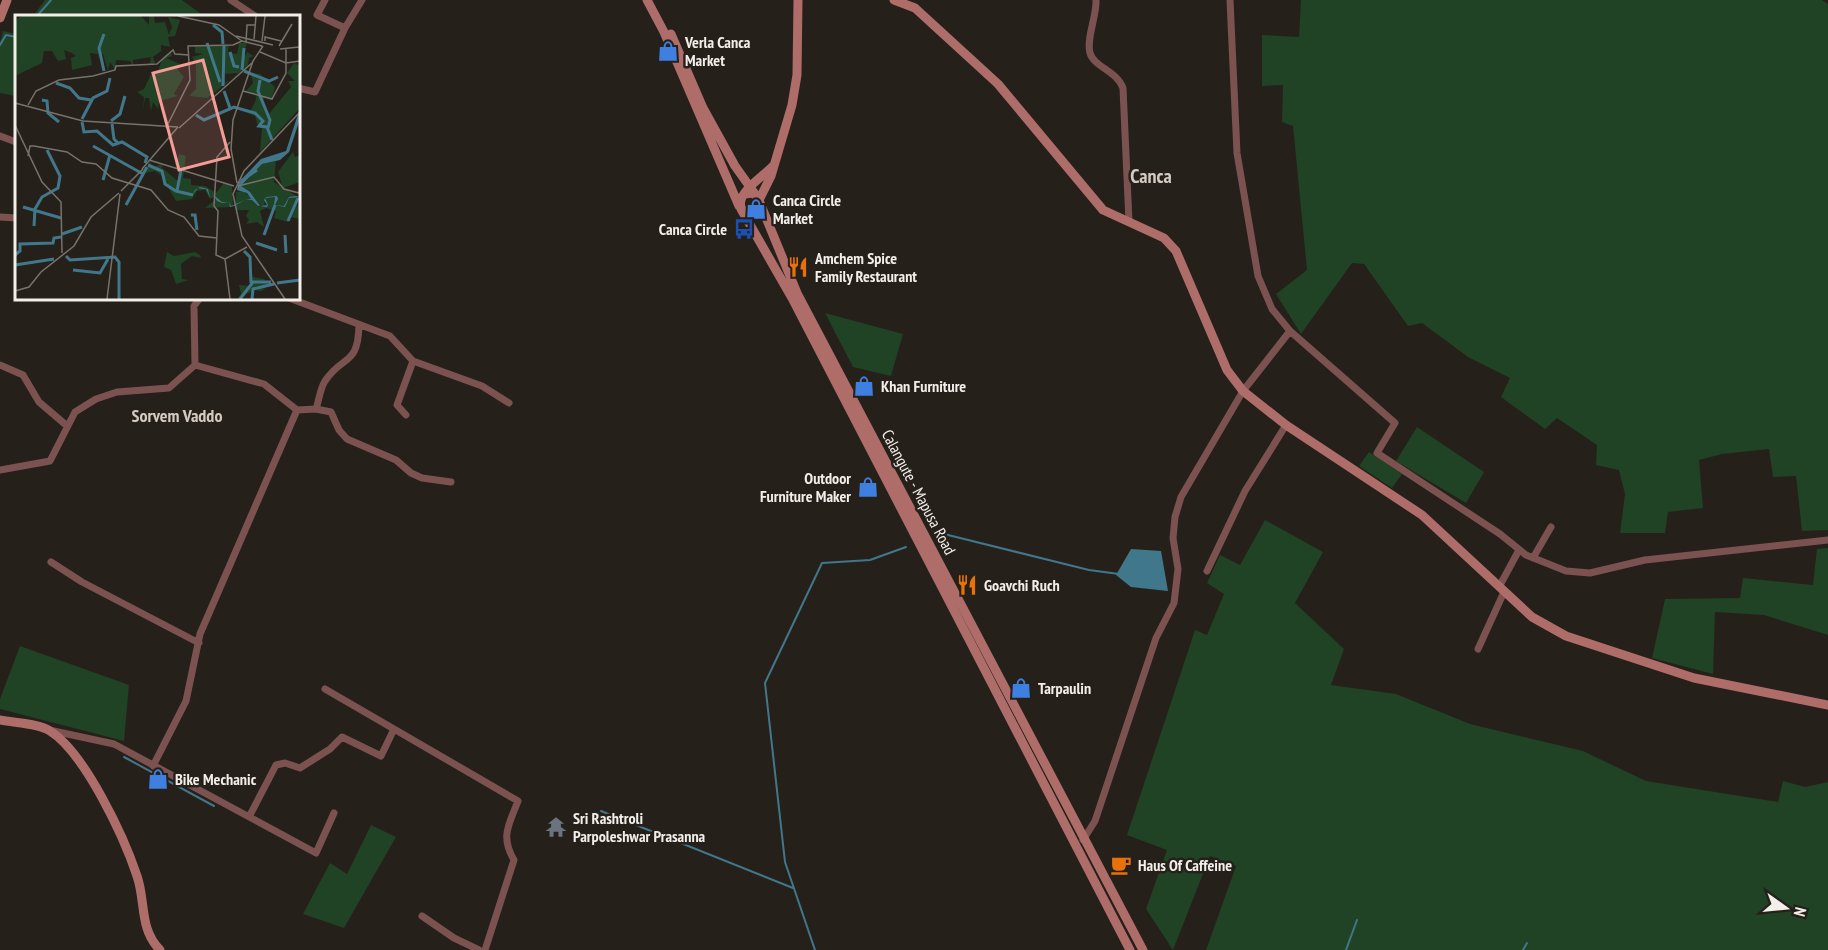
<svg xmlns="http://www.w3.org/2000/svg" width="1828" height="950" viewBox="0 0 1828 950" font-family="'PT Sans Narrow',sans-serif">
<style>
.green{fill:#204225}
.water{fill:#41778b}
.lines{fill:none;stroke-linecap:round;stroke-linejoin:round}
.stream{stroke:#41778b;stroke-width:2}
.street{stroke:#7c5250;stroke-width:7}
.secondary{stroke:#af6d6a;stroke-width:9}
.labels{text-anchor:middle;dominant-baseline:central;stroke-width:5;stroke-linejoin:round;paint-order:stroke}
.poi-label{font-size:16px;font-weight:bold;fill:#f2eeea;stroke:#26201a;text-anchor:start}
.street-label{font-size:16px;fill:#f2eeea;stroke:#26201a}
.neighbourhood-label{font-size:18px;font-weight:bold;fill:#d4cbc3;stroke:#26201a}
.quarter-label{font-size:20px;font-weight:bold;fill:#d4cbc3;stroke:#26201a}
.inset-river{fill:none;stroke:#41778b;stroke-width:3}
.inset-road{fill:none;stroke:#78726d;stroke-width:1.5}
.view{fill:#f59c96;fill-opacity:0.15;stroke:#f59c96;stroke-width:3}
.inset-edge{fill:none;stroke:#f2eeea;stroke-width:3}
</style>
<rect width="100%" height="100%" fill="#26201a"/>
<path class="green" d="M45 0H182L204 16H33Z
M1301 0H1822L1828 4V530L1802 531 1796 476 1773 477 1769 449 1722 454 1699 460 1703 508 1668 512 1665 533H1620L1625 494 1619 470 1596 465 1597 445 1557 418 1545 429 1501 397 1510 378 1468 357 1422 323 1408 326 1364 264 1352 263 1301 334 1276 294 1307 270 1293 126 1282 122 1283 85 1262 86V35L1299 37Z
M3 31 16 34V96L0 93V43Z
M825 313 903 334 891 376 853 367Z
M1417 427 1484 472 1466 503 1396 461Z
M1369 452 1402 474 1392 488 1359 466Z
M1265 520 1323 552 1295 603 1344 649 1331 685 1396 694 1470 724 1583 751 1646 781 1778 802 1783 781 1805 787 1828 782V950H1206L1236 866 1210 856 1173 950 1146 909 1167 850 1127 835 1195 630 1207 635 1224 594 1207 583 1220 555 1240 565Z
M1828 548V635L1764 615 1715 612 1713 674 1652 658 1665 599 1740 598 1743 578 1813 585 1817 549Z
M20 646 129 685 124 741 0 709V699Z
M371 825 396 837 344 928 303 914 330 863 347 874Z"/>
<path class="water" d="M1131 549 1161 551 1168 591 1131 587 1116 575Z"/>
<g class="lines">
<path class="stream" d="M37 16 51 0
M0 45 6 35 16 37
M940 533 1089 570 1119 574
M124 757 214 806
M601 811 793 888
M815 950 785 862 765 683 822 563 870 560 906 547
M1346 950 1357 920
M1523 950 1527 943"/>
<path class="street" d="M231 0 255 16
M325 0 317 15 345 28
M1096 0C1097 16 1086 38 1090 53 1094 67 1117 71 1123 88L1129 222
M1230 0 1237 153 1258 276 1272 309 1290 331 1395 423 1377 453 1500 534 1526 555 1566 571 1590 573 1645 560 1828 540
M298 88 315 92 345 28 362 0
M0 136 16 142
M0 217 16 218
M289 298 390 336 413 361 397 405 406 415
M413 361 482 386 509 403
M0 365 23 375 39 402 66 425
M195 365 264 384 297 410
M316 409 331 412 339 430 347 439 396 460 411 473 422 478 451 482
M0 470 50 461 75 412 96 399 117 392 169 388 195 365 194 306 200 298
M1533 558 1551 527
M51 562 82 582 199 643
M1207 571 1245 491 1286 425
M1499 587 1519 550
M1478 649 1504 592
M325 689 394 729
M49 730 114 744 316 853 334 813
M153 766 186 701 200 634 297 410 316 409C319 400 320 389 325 381 343 354 358 367 359 325
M250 815 276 765 285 763 300 768 330 749 342 737 381 756 394 729 518 801C509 825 500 836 514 860L485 950
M1083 840 1095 821 1156 638 1174 603 1178 569 1173 538 1175 517 1181 497 1243 391 1290 331
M422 916 454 938 479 950"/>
<path class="secondary" d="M647 0 664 32 739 206
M894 0 915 8 998 84 1103 210 1164 238 1176 251 1227 370 1243 391 1286 425 1422 515 1532 617 1566 636 1694 678 1828 705
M0 18 7 0
M671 34 703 108 735 166 755 194
M745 194 752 193 758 197 760 203 755 211H743C731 196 763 177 773 166
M759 200 771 176 792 105 797 75 798 0
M760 203 797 293 1143 950
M741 209 792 298 1130 950
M0 720C14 723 38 723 50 731 85 753 124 837 137 876 146 902 139 929 160 950"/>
</g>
<defs>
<g id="shop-bare" transform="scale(1.62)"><path d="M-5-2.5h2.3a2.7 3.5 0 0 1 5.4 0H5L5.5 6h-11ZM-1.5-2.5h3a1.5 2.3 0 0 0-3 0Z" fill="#3f7fe0" stroke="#26201a" stroke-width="2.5" paint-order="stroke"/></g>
<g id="bus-bare" transform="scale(1.62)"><path d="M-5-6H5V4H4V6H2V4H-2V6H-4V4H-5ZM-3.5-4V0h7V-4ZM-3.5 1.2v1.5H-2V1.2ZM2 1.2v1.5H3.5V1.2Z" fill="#1a4fb4" stroke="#26201a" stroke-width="2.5" paint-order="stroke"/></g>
<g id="restaurant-bare" transform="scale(1.62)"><path d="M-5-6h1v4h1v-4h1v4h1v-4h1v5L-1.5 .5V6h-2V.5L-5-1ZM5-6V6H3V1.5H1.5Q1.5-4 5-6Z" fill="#e8710a" stroke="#26201a" stroke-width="2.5" paint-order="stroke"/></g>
<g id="temple-bare" transform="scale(1.62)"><path d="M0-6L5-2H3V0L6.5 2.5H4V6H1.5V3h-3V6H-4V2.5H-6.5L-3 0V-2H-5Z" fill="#6b7280" stroke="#26201a" stroke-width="2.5" paint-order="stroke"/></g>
<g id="cafe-bare" transform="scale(1.62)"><path d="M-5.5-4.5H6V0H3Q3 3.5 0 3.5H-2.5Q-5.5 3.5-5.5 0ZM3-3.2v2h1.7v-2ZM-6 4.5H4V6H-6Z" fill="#e8710a" stroke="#26201a" stroke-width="2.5" paint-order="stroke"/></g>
</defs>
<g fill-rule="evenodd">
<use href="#shop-bare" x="668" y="51"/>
<use href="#shop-bare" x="756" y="209"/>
<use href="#bus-bare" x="744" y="229"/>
<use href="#restaurant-bare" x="798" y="267"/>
<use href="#shop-bare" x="864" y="386"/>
<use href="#shop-bare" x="868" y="487"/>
<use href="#restaurant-bare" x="967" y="585"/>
<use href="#shop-bare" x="1021" y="688"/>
<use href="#shop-bare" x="158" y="779"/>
<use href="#temple-bare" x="556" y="827"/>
<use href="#cafe-bare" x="1121" y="865"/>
</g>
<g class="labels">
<g class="poi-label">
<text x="685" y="42">Verla Canca<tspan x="685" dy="18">Market</tspan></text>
<text x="773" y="200">Canca Circle<tspan x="773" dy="18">Market</tspan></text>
<text x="727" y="229" text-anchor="end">Canca Circle</text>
<text x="815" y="258">Amchem Spice<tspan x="815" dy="18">Family Restaurant</tspan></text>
<text x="881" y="386">Khan Furniture</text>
<text x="851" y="478" text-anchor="end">Outdoor<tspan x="851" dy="18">Furniture Maker</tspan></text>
<text x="984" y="585">Goavchi Ruch</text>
<text x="1038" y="688">Tarpaulin</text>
<text x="175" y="779">Bike Mechanic</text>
<text x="573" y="818">Sri Rashtroli<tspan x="573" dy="18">Parpoleshwar Prasanna</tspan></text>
<text x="1138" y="865">Haus Of Caffeine</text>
</g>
<g class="street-label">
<text transform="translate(919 492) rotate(62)">Calangute - Mapusa Road</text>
</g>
<g class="neighbourhood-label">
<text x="177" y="415">Sorvem Vaddo</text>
</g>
<g class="quarter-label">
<text x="1151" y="176">Canca</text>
</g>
</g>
<g transform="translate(15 15)">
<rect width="285" height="285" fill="#26201a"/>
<path d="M6 1H126L134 10V1H139L140 8 150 7 154 20 157 12 153 2 165 5 160 21 153 22 155 32 146 30V36L138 42 140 48 135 49 136 42 118 45V51L115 46 101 45 100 55 95 47 93 56 88 39H84L83 45V39L75 38 77 50 57 55 56 43 61 41 57 38 49 35 51 44 43 46 37 36H29L27 48 0 61V6ZM224 28H232L226 49 232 37 239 41 234 43 233 50 224 58 209 59 210 67 214 66 199 78 192 77 198 79 192 83 174 81 181 74V50L177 42 188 39 180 38V31H214L213 37 222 39ZM156 37 157 41 151 43 165 49 163 55 169 62 159 79 163 81 144 86 143 94 138 87 136 96 134 83H130L128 94 129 82 122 77 129 74 136 59 143 56 148 42ZM279 48 285 51V93L245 137 247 113 243 111 240 101 222 94 236 95 240 87 242 80 231 76 238 68 236 58 245 59 260 72 257 83 249 82 248 92 253 100 276 72 273 66H280L272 58ZM278 137 280 142 285 140V167L268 173 263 157ZM164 139 171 141 168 163 176 164V170L190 171 201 178 209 168 217 171 218 192 190 193 201 184V180L195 184 190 175 182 176 177 184 161 186 146 160 140 156 130 158 135 147 138 152 148 149 147 153 163 166 166 155 160 150ZM261 146 259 167 283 182 278 195 285 188V204L275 202 273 207 259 203 261 196 251 193 245 196 249 212 242 207 231 209 234 205 231 201 234 195H221V177L229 176 244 192 253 191 250 186 249 191 244 190 226 172 247 149ZM152 237 159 241 180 237 185 240 186 243 177 241 166 249 167 264 174 265 161 269 156 255 149 252ZM237 262 249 264 253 270 247 276 238 275V284L236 277 227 280 226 284H222L226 279 224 270 235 271Z" fill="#204225"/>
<path d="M285 93V104L274 137 265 145 247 149 226 171 235 177 245 191 252 190 249 185 251 182 262 181 263 184 260 190 269 191 274 182 281 181 285 182 274 183 270 192 259 190 260 182 250 183 253 190 252 192 243 191 237 185H230L221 190 215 192 214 187 207 188 202 186 199 181 195 183 191 174H188L183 173 177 180 180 175 183 173 185 172 193 174 195 183 200 181 207 187H214L216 191 230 185 236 184 232 178 222 175 223 168 246 144 271 136Z" fill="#41778b"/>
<path class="inset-river" d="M198 10 207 17 208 29M89 19 84 33 89 56M192 28 205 67M215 37 219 51 224 52M227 55 229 33M229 56 254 66 263 62M245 65 243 76 255 105 253 113M41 68 55 73 64 83 76 85M208 71 209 31M209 76 215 93M27 85 32 86 33 98 44 107M181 100 189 105 219 92 240 98 248 106 244 111 252 112 257 125M67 104 78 83 92 76 95 63M96 106 105 99 110 81M67 107 69 117 82 116 98 130 107 127 132 142 130 148M97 109 99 124 103 128M78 131 128 159M133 150 147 156 150 169 161 176 178 180M88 165 95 140M226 166 242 155M162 176 166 155M111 190 132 152M8 192 46 203M176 200H180L182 215M273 206 283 183M19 211 20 194 27 182 43 173 45 161 32 135M47 219 67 212M249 220 260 190M270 220 271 238M241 228 262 235M229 236 235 242 236 268M0 240 5 236V229L38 228 39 223 46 222M51 241 55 245 100 242 104 247V284M0 250 39 244M58 255 85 258 93 244M262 268 285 265M225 284 238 267H256M237 284 238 274 259 269"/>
<path class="inset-road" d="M163 1 204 10 227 26M221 21 258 30M239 24 241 1M227 26 247 31M247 26 250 1M250 26V22L266 26M231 27 232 10H240M264 31 277 9M265 34 284 32M245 37 271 48 285 46M228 76 257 84 271 58V33M0 88 68 106 163 112M13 90 21 76 44 65 78 61 100 55 101 51 142 49 158 35 160 39 174 40M0 110 27 167 46 187 47 238M151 113 175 65 173 31 218 30 227 26M164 113 238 47M215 127 202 142 199 191 203 196 201 240 210 244 215 284M13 141 15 131H19L52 137 67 147 81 149 97 163 136 175 153 195 169 202 184 221 202 223M134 145 219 171M127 154 163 112M222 168 216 134 218 105 238 46 248 31M223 171 259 162 269 174 284 178 285 174M106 176 128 154M210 244 232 232M0 276 14 272 26 257 59 231 76 202 104 178M92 284 105 179M270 284 227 221 218 179 229 156 285 97"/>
<path class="view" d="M188 45 214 142 164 155 138 58Z"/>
<rect width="285" height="285" class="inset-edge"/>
</g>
<g transform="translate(1786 908) rotate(105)" stroke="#26201a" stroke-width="4.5" paint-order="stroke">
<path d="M0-4.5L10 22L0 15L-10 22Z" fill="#f2eeea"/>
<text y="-9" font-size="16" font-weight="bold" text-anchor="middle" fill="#f2eeea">N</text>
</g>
</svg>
